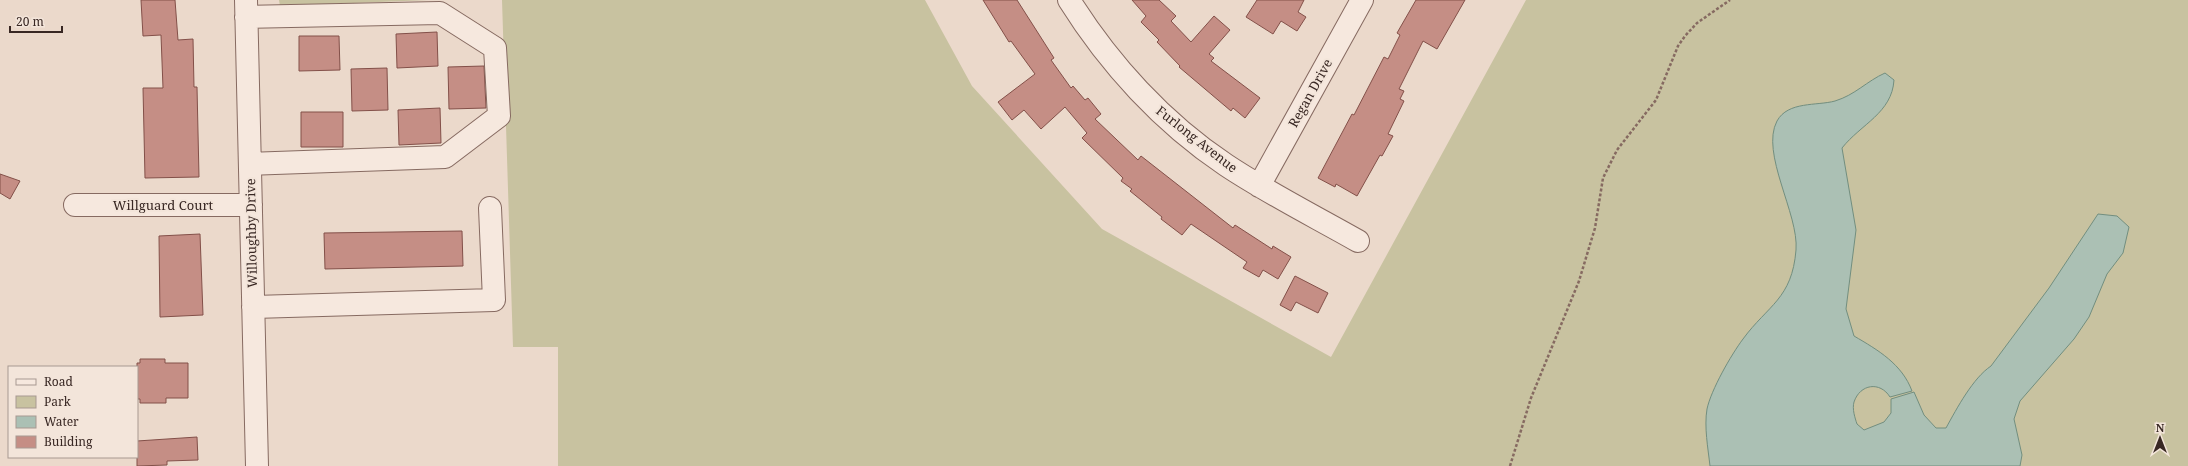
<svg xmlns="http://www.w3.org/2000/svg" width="2188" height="466" viewBox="0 0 2188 466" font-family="'Noto Serif',serif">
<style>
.green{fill:#c8c2a0}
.water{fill:#abc0b4;stroke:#728e7f}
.building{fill:#c58e85;stroke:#835049}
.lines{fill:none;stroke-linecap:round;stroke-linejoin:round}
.minor-casing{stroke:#866a61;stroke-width:24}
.path{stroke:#866a61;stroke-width:2.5;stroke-dasharray:3 2;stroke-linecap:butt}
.minor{stroke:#f6e8de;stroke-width:22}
.labels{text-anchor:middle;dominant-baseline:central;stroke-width:4;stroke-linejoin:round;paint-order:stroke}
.street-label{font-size:13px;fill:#382723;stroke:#f3e5da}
</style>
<rect width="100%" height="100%" fill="#ebd9cb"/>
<path class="green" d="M279 0H428L280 6Z
M502 0H925L972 86 1102 229 1331 357 1526 0H2188V466H558V347H513Z"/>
<path class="water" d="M1885 73 1894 80C1892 113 1861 124 1842 148L1856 230 1846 309 1854 336C1878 350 1902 364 1912 391L1890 397C1880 381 1860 384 1854 402 1852 409 1855 418 1857 424L1864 430 1884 422 1891 413V399L1914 392 1924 415 1936 428H1946C1957 408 1973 378 1991 366L2049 288 2098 214 2117 216 2129 227 2123 253 2107 274 2089 317 2074 339 2020 401 2014 419 2022 455 2020 466H1710C1708 448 1704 427 1707 409 1711 390 1731 355 1743 339 1768 305 1792 299 1796 250 1799 214 1760 153 1777 121 1788 101 1817 106 1835 101 1855 95 1867 81 1885 73Z"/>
<path class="building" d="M141 0H175L178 40 193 39 194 87H197L199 177 145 178 143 88H163L161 35 143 36Z
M983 0H1017L1054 58 1051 60 1071 88 1073 86 1085 100 1088 98 1101 114 1095 119 1138 160 1141 156 1233 228 1235 225 1272 249 1273 246 1291 257 1278 279 1263 270 1259 277 1243 268 1247 262 1191 224 1182 235 1161 219 1162 217 1130 191 1132 189 1121 181 1123 178 1082 138 1087 133 1065 107 1041 129 1024 110 1012 120 998 102 1035 74 1011 41 1009 42Z
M1132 0H1159L1176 16 1171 21 1191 42 1214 16 1230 30 1209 54 1214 58 1211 61 1260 98 1245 118 1233 108 1231 111 1179 67 1180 66 1157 42 1159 40 1141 22 1146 16Z
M1257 0H1304L1298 12 1306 17 1297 31 1281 21 1273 34 1246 17Z
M1416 0H1465L1437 49 1423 41 1399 89 1404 91 1400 99 1404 101 1388 134 1393 136 1382 156 1380 155 1357 196 1336 184 1335 187 1318 178 1352 114 1354 115 1384 57 1388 59 1400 35 1397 33Z
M437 32 438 66 397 68 396 34Z
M299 36H339L340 70 299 71Z
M484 66 486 108 449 109 448 67Z
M387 68 388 110 352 111 351 69Z
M440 108 441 143 399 145 398 110Z
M301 112H343V147H301Z
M0 174 20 181 10 199 0 193Z
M462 231 463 266 325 269 324 233Z
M200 234 203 315 160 317 159 236Z
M1295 276 1328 293 1318 313 1296 302 1291 311 1280 305Z
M140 359H165V363H188V398H166V403H140V399H137V363H140Z
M197 437 198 460 167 461V465L137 466V441Z"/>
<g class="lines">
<g class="minor-casing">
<path id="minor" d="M246 0 257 466
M1069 0C1109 64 1163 123 1226 165 1268 193 1314 216 1358 241
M246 17 440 13 495 48 499 116 445 157 250 164
M1259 186 1362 0
M75 205H251
M253 307 494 300 490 208"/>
</g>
<path class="path" d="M1510 466 1531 398 1579 281 1595 228 1603 178 1617 150 1656 100 1678 46 1685 36 1697 23 1730 0"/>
<use href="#minor" class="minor"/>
</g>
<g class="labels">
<g class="street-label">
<text transform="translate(1310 93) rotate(-61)">Regan Drive</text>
<text transform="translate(1197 139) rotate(38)">Furlong Avenue</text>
<text x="163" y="205">Willguard Court</text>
<text transform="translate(251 233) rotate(-91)">Willoughby Drive</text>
</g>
</g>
<rect x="8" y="366" width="130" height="92" fill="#f3e5da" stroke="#a89991"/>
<rect x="16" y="379" width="20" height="6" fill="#f6e8de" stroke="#a89991"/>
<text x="44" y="386" font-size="12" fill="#382723">Road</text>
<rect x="16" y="396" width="20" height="12" fill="#c8c2a0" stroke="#a89991"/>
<text x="44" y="406" font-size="12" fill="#382723">Park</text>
<rect x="16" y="416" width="20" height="12" fill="#abc0b4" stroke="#a89991"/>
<text x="44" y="426" font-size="12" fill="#382723">Water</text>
<rect x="16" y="436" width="20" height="12" fill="#c58e85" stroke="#a89991"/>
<text x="44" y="446" font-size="12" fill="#382723">Building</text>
<g transform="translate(2160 438)" stroke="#f3e5da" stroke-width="3" paint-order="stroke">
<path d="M0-3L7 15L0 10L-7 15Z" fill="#382723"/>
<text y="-6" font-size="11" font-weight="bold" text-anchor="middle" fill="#382723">N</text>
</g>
<path d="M10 26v6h52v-6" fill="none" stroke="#382723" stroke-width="2"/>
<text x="16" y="26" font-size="12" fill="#382723" stroke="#f3e5da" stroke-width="3" paint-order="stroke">20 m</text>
</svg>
